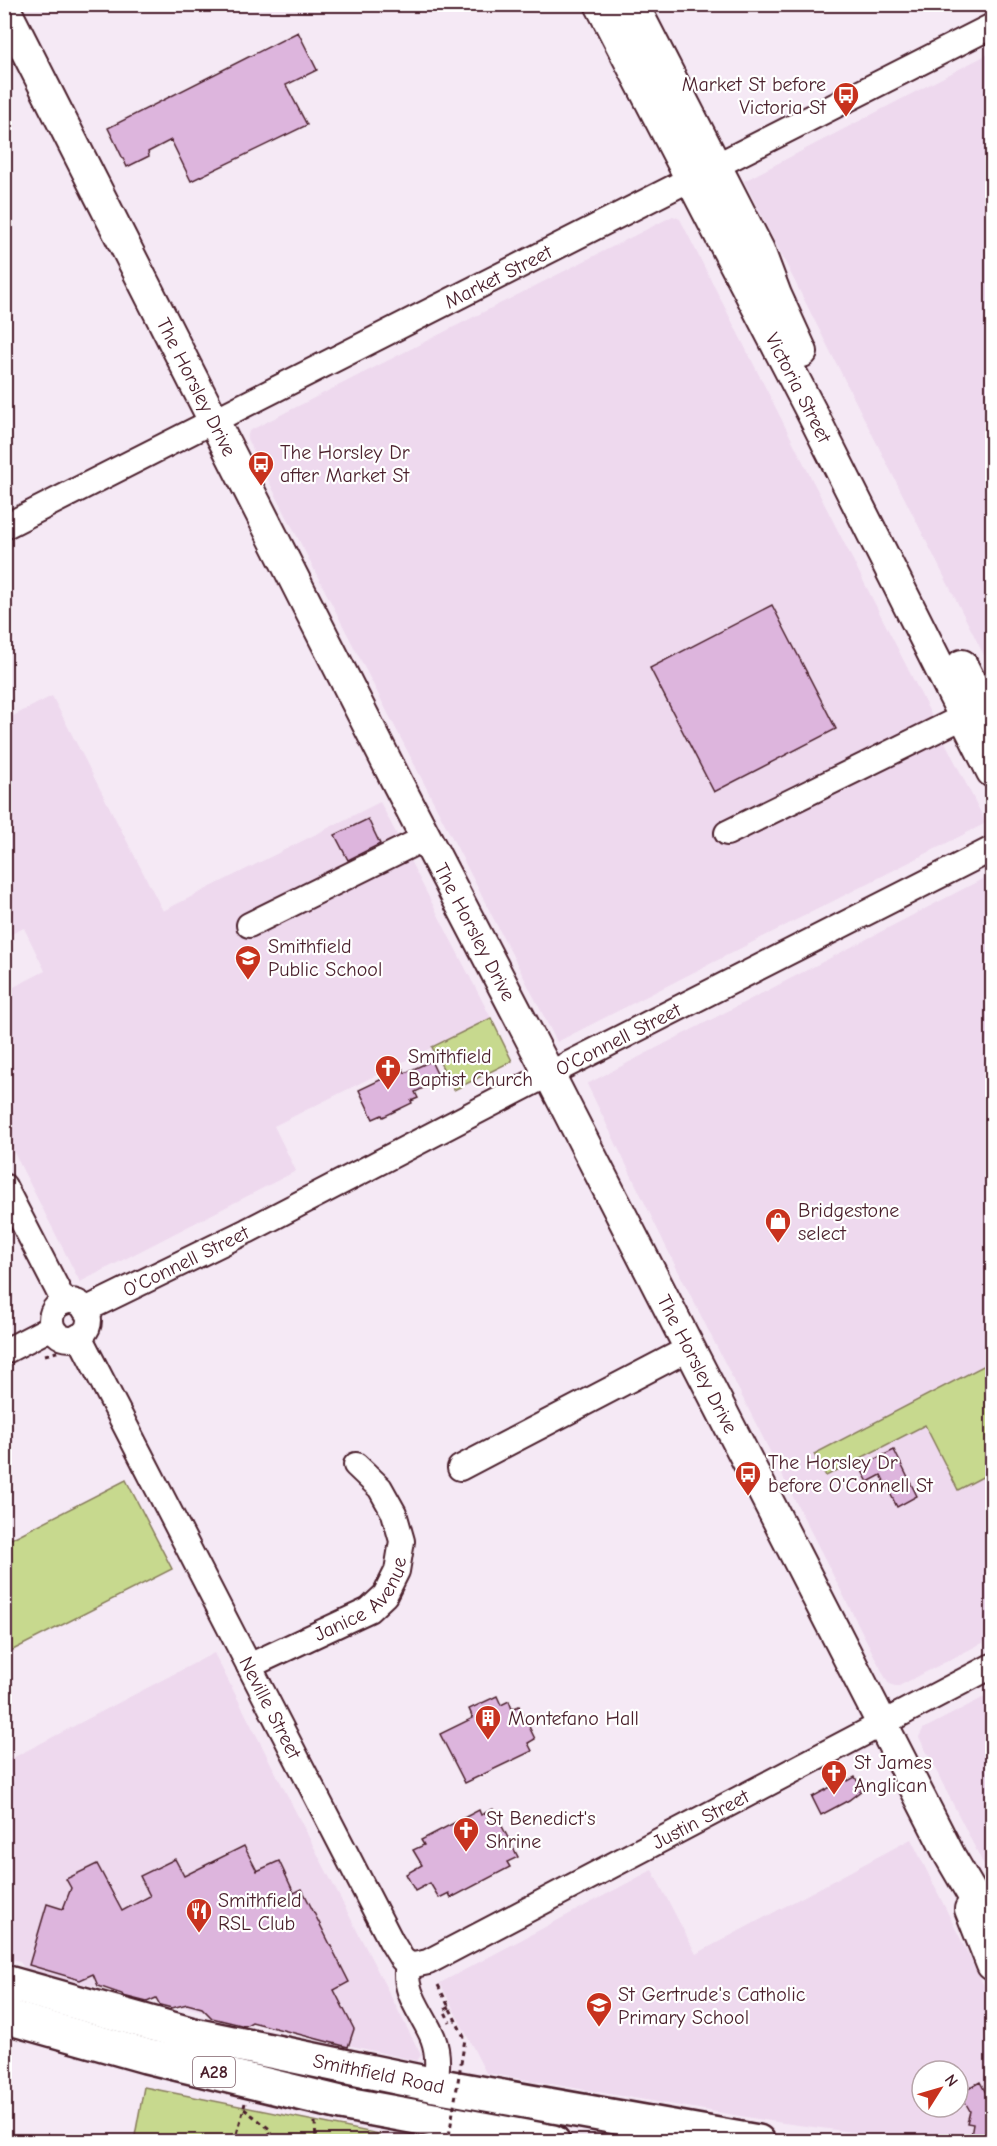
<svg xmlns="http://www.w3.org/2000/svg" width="997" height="2146" viewBox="0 0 997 2146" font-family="'Comic Neue',sans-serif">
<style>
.built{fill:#eed9ee;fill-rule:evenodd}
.green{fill:#c7d98e;stroke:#887c5c;stroke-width:1.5}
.building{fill:#ddb5dd;stroke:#4a1f2b;stroke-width:1.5}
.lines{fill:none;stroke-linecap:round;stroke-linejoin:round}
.minor-casing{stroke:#4a1f2b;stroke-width:28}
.major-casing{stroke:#4a1f2b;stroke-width:34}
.highway-casing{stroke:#4a1f2b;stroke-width:38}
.path{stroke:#4a1f2b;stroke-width:3;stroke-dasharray:4.5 4.5;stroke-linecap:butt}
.minor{stroke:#fff;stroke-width:24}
.major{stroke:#fff;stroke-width:30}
.highway{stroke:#fff;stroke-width:33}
.path-bridge{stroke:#4a1f2b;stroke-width:3;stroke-dasharray:4.5 4.5;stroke-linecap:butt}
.labels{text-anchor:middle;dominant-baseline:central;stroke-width:4.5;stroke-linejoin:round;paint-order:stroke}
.shield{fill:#fff;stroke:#80626b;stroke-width:1.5}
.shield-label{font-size:18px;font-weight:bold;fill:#4a1f2b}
.poi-label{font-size:20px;fill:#4a1f2b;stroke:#fff;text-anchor:start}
.street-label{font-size:20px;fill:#4a1f2b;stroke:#fff}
</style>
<rect width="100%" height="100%" fill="#f5e9f5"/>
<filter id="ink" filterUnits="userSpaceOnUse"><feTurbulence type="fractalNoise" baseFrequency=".0167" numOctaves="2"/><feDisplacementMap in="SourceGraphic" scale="12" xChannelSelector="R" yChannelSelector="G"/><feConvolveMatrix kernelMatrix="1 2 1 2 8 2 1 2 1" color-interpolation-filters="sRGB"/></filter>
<g filter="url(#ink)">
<path class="built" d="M992 52V671L744 181Z
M673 216 680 219 986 823 557 1042 247 439 249 431Z
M52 696 163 911 380 802 491 1018 274 1126 296 1171 80 1282 5 1135 4 992 45 971 24 928 5 937V720Z
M992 874V1638L897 1687 888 1683 671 1257 587 1084Z
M214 1653 421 2055 417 2061 26 1970 19 1961 5 1957V1762Z
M992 1693V1881L919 1737 923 1729Z
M911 1839 992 2002V2141H907L881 2136 776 2122 486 2073 440 1983 652 1870 696 1954ZM922 2071H958V2107H922Z"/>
<path class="green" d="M491 1018 512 1061 454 1090 432 1047Z
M989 1363 992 1370V1472L958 1490 925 1425 826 1476 814 1454Z
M126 1480 172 1569 5 1654V1542Z
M144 2087 379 2134 378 2141H134Z"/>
<path class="building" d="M298 32 317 70 286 85 307 125 191 181 171 140 148 152 149 156 127 167 108 128Z
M772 605 836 729 714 792 650 668Z
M368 819 380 844 348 860 335 835Z
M431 1061 440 1080 415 1092 418 1098 411 1101 412 1103 383 1117 382 1115 373 1119 359 1090 403 1069 405 1073Z
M894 1450 917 1496 897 1507 881 1475 868 1482 860 1467Z
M497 1696 501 1705 509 1701 512 1709 519 1706 535 1739 528 1743 532 1751 465 1783 440 1734 473 1718 469 1709Z
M855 1777 862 1790 849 1800 821 1815 812 1797 847 1778 848 1781Z
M493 1809 518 1857 507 1862 510 1867 451 1898 449 1893 439 1898 430 1883 415 1891 406 1874 422 1865 413 1850 424 1845 421 1840 479 1810 481 1815Z
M244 1846 257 1871 279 1861 294 1893 302 1889 349 1982 334 1990 354 2029 348 2047 252 2022 245 2026 212 2018 202 2008 187 2004 172 2008 160 2005 156 1998 147 2002 123 1996 122 1994 98 1986 93 1974 80 1980 29 1965 47 1904 63 1909 71 1888 66 1879 97 1864 122 1911 150 1896 140 1876 175 1859 184 1876Z
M980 2082 993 2106V2124L989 2142H970L973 2124 967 2123 970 2111 960 2093Z"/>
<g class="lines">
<g class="minor-casing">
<g id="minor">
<path id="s1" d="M4 527 992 26"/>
<path d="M727 833 965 716"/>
<path d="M249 925 425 838"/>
<path d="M4 1186 64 1302"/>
<circle cx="70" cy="1320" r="19"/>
<path id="s2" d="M85 1310 247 1231 549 1074 992 849"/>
<path id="s3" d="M79 1336 391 1941 402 1959 408 1964"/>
<path d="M4 1352 52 1327"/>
<path d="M460 1468 690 1348"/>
<path id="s4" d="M249 1666 369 1610 385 1595 397 1571 402 1541 394 1513 380 1488 356 1465"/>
<path id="s5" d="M408 1964 414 1965 428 1962 992 1666"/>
<path d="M408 1964C402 1993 423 2013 433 2038 439 2054 438 2069 435 2085"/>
</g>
</g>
<g class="major-casing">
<g id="major">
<path id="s6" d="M600 4 812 413 992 772"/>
<path d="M633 4 759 250 776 295 802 352"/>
<path id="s7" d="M4 7 398 784 549 1074 950 1856 992 1928"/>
<path d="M962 665 992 724"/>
<path d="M970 1909 992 1965"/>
</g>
</g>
<g class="highway-casing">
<g id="highway">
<path id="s8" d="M4 1982 193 2035 435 2085 758 2142"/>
<path d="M4 2016 146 2056 341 2103 553 2142"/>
</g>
</g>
<path class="path" d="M45 1355 64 1350
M449 2007 444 2010 450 2022
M244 2109 271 2130 267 2142
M315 2122 316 2142
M235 2142 245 2103"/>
<use href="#minor" class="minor"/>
<use href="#major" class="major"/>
<use href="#highway" class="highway"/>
<path class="path-bridge" d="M438 1985 465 2039 448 2142"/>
</g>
</g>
<defs>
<g id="bus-pin" transform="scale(1.35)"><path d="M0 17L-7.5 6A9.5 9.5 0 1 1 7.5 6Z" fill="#c8321e" stroke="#fff"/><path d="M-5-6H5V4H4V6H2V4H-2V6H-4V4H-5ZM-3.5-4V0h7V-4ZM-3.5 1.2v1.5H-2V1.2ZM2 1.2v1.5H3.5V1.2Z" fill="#fff"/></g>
<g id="school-pin" transform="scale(1.35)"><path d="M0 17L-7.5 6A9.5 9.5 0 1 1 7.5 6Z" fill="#c8321e" stroke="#fff"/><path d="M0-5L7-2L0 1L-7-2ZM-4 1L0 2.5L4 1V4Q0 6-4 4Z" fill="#fff"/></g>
<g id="church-pin" transform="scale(1.35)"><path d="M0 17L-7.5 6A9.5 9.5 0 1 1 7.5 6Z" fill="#c8321e" stroke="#fff"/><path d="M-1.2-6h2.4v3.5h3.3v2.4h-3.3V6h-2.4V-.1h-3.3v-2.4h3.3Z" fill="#fff"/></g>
<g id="shop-pin" transform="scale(1.35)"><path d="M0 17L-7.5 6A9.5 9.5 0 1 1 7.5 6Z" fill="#c8321e" stroke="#fff"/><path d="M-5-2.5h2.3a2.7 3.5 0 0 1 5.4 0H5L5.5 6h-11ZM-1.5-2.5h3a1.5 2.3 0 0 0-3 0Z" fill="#fff"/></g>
<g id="building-pin" transform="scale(1.35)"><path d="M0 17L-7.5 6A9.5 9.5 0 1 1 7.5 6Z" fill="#c8321e" stroke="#fff"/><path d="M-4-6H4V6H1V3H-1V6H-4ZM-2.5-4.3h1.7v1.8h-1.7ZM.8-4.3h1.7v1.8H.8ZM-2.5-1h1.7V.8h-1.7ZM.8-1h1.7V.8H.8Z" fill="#fff"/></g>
<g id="restaurant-pin" transform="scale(1.35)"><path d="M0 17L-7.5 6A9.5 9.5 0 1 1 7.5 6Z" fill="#c8321e" stroke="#fff"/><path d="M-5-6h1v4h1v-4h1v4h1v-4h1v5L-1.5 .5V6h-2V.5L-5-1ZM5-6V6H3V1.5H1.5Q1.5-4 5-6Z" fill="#fff"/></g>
</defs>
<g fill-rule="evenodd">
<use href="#bus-pin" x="846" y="95"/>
<use href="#bus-pin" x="261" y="464"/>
<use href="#school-pin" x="248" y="958"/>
<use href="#church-pin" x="388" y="1068"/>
<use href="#shop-pin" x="778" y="1221"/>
<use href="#bus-pin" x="748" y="1474"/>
<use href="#building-pin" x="488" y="1718"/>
<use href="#church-pin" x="834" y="1773"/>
<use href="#church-pin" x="466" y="1830"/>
<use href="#restaurant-pin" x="199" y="1911"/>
<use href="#school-pin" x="599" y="2005"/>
</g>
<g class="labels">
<rect class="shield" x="193" y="2057" width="42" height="30" rx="4.5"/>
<g class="shield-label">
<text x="214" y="2072">A28</text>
</g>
<g class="poi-label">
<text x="826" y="84" text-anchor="end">Market St before<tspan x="826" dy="23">Victoria St</tspan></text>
<text x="280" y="452">The Horsley Dr<tspan x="280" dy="23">after Market St</tspan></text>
<text x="268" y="946">Smithfield<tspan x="268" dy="23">Public School</tspan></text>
<text x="408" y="1056">Smithfield<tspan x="408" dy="23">Baptist Church</tspan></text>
<text x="798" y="1210">Bridgestone<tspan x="798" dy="23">select</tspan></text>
<text x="768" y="1462">The Horsley Dr<tspan x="768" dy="23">before O'Connell St</tspan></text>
<text x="508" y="1718">Montefano Hall</text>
<text x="854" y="1762">St James<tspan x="854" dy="23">Anglican</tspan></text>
<text x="486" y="1818">St Benedict's<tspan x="486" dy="23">Shrine</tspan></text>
<text x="218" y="1900">Smithfield<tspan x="218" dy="23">RSL Club</tspan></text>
<text x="618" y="1994">St Gertrude's Catholic<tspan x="618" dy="23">Primary School</tspan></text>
</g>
<g class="street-label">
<text stroke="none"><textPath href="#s1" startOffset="554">Market Street</textPath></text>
<text stroke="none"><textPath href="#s6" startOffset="432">Victoria Street</textPath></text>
<text stroke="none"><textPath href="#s7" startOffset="426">The Horsley Drive</textPath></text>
<text stroke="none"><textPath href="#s7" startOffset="1038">The Horsley Drive</textPath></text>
<text stroke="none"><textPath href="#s2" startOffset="598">O'Connell Street</textPath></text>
<text stroke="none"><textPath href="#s2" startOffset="112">O'Connell Street</textPath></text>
<text stroke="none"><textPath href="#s7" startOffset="1524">The Horsley Drive</textPath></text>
<text stroke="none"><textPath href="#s4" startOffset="134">Janice Avenue</textPath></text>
<text stroke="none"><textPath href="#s3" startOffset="418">Neville Street</textPath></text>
<text stroke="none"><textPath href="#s5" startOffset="328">Justin Street</textPath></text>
<text stroke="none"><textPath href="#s8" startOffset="386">Smithfield Road</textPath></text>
</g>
</g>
<rect width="997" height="2146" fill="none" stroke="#fff" stroke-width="24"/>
<rect x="12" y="12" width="973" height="2122" fill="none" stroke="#4a1f2b" stroke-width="2" filter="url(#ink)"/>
<g transform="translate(940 2089) rotate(53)"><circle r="28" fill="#ffffff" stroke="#b7a5aa" stroke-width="1.5"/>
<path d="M0-4.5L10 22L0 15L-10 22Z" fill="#c8321e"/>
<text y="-9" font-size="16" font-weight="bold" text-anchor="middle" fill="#4a1f2b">N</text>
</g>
</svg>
